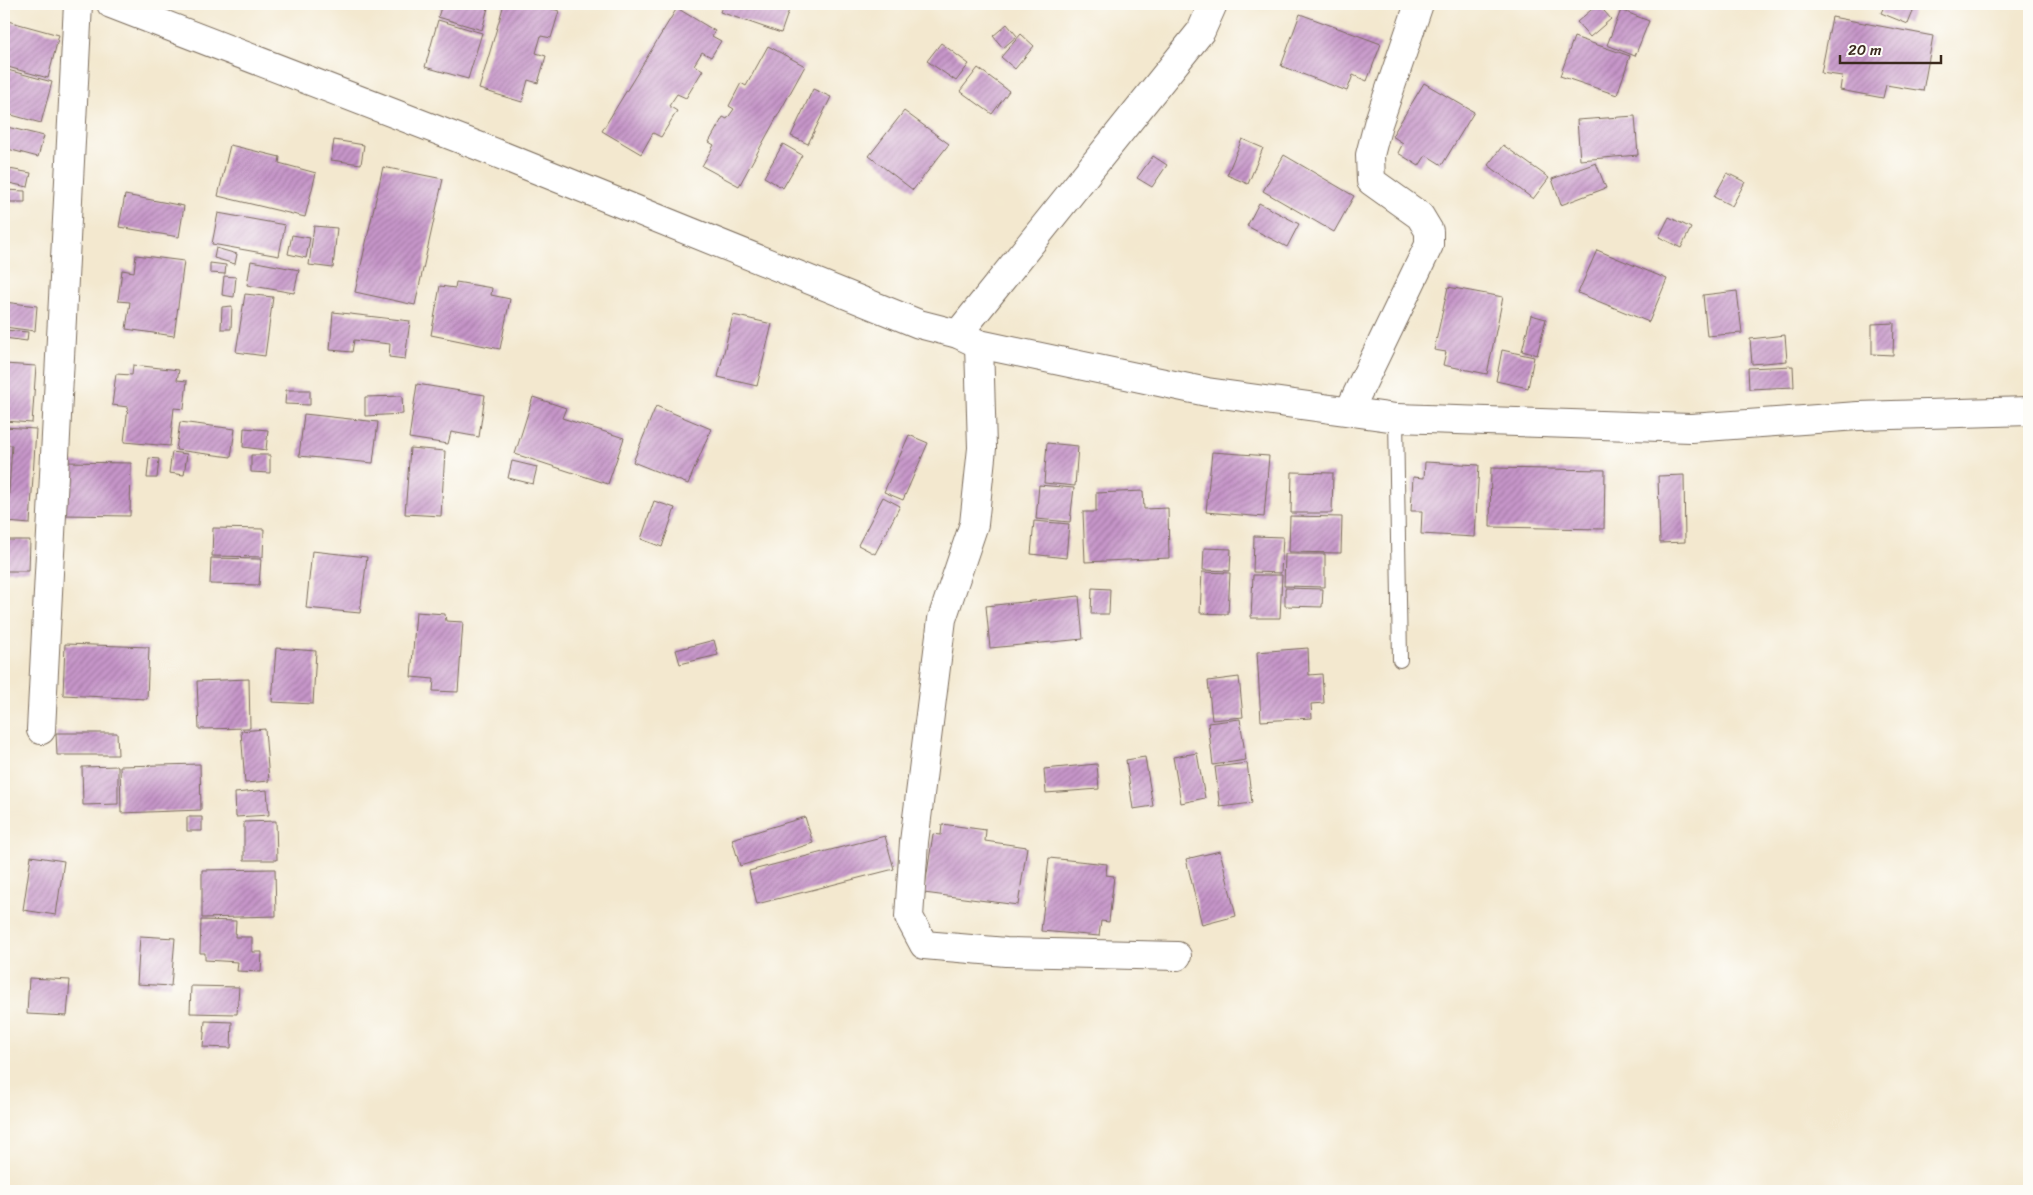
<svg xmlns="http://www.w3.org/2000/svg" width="2033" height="1195" viewBox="0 0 2033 1195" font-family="Sriracha,sans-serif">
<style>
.building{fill:url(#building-hatch)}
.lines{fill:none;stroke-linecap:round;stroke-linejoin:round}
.service-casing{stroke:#7b6c5c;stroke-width:16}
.minor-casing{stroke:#7b6c5c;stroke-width:30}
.tertiary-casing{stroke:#7b6c5c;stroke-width:30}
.service{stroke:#fff;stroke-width:14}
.minor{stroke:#fff;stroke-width:28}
.tertiary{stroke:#fff;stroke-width:28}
</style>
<defs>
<pattern id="building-hatch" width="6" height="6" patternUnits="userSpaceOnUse" patternTransform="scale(1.25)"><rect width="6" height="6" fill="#c695c9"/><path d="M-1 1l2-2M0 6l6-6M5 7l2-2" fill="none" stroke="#a27aa3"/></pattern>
</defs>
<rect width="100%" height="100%" fill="#fdfcf7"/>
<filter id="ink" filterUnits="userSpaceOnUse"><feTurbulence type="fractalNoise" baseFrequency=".02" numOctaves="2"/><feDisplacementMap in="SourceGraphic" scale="10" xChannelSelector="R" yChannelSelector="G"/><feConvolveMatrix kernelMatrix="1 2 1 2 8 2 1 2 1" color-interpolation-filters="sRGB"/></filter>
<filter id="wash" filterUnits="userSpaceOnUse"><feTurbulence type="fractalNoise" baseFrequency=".0096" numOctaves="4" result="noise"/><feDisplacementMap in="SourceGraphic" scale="20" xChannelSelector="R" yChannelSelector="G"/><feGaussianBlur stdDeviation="1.12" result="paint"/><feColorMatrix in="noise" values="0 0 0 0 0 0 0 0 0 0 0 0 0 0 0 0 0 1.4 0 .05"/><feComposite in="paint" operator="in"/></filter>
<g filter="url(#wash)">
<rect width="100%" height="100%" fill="#f3e8cf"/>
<g id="blocks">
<path class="building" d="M442 4H489L482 30 438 17Z
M504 4H551L549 8 559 11 551 38 541 36 536 53 546 56 538 83 528 80 522 102 479 89Z
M723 4H791L781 33 720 12Z
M1598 4 1611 19 1590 37 1577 22Z
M1885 4H1902L1914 9 1908 24 1881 13Z
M677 8 715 31 712 36 721 41 711 57 702 52 694 65 703 70 686 98 677 94 669 106 677 111 661 137 653 133 641 154 602 131Z
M1621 10 1649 21 1635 56 1607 45Z
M1300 14 1381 44 1367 81 1353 75 1347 91 1281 66Z
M1832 17 1933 36 1923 91 1886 85 1883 98 1840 90 1842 76 1821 73Z
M4 20 59 35 48 78 4 66Z
M438 20 482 33 468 79 425 67Z
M1007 24 1017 36 1003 48 993 36Z
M1021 34 1034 46 1015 69 1001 57Z
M1574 37 1630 56 1617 95 1560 76Z
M941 43 969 64 956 81 927 61Z
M768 46 805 66 739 186 702 166 714 145 709 142 723 117 727 119 734 109 729 106 741 83 746 86Z
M978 68 1009 91 992 114 960 91Z
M4 69 52 82 41 123 4 113Z
M1424 83 1474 112 1442 165 1426 155 1419 166 1398 153 1403 143 1392 136Z
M813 89 831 97 808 144 791 136Z
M904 111 949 144 913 190 869 156Z
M1635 116 1638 155 1580 160 1577 120Z
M7 127 44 136 38 157 4 148Z
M1242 139 1263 148 1248 184 1227 175Z
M334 140 364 145 361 164 331 160Z
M783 144 802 155 783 188 764 177Z
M230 145 280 157 279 163 316 173 305 217 218 196Z
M1503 145 1549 178 1533 199 1488 165Z
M1284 155 1354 196 1334 232 1263 191Z
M1153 156 1167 165 1152 187 1137 178Z
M1596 163 1606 188 1561 205 1552 179Z
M383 167 443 179 415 305 355 292Z
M4 168 31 173 28 187 4 182Z
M1727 173 1745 182 1732 206 1714 197Z
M4 190 25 191V202H4Z
M125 195 184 206 179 237 119 227Z
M1259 203 1299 224 1287 247 1247 226Z
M218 213 285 225 279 256 212 244Z
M1669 217 1691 228 1681 248 1659 237Z
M314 226 337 228 333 268 309 265Z
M292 235 310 238 306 258 288 254Z
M216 248 237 254 235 264 214 258Z
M1597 250 1667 279 1649 322 1578 293Z
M136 255 184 261 174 336 126 329 130 302 118 301 122 270 134 272Z
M251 261 299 270 294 293 247 285Z
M210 263 226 265 225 274 210 273Z
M224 276 236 277 234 297 222 295Z
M456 282 492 288 491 295 510 299 500 349 431 335 440 286 455 288Z
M1448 287 1503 297 1487 374 1443 365 1446 352 1434 350Z
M1737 291 1742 333 1707 336 1703 295Z
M245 294 273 297 265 356 236 352Z
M4 302 37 306 35 331 4 327Z
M232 306 231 329H221L222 307Z
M333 312 410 321 405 359 389 357 390 344 354 340 352 352 330 350Z
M733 315 772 324 757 386 718 377Z
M1531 315 1546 319 1537 355 1522 351Z
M1894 323 1893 355 1872 354V324Z
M5 330 28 332 27 341 4 338Z
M1785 335 1787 361 1752 364 1750 339Z
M1502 350 1534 357 1528 388 1496 381Z
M4 364 36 366 32 423 4 421Z
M133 365 179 370 177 380 187 381 184 409 174 408 170 446 124 442 128 407 112 405 116 374 132 375Z
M1793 366 1794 387 1749 389 1748 368Z
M417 384 485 395 479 437 451 432 448 444 409 438Z
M286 390H310V405L285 404Z
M402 396 403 414 365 416V397Z
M533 397 566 408 562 418 624 438 608 484 515 454Z
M656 406 711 429 688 484 633 462Z
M304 414 378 422 373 463 299 456Z
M180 422 235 429 231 457 176 450Z
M4 427 36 429 30 524 7 522 12 445H4Z
M244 428 268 430 266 450 243 447Z
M909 435 928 443 903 500 884 492Z
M1047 443 1078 446 1075 486 1044 483Z
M410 448 445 451 441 516 405 514Z
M172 452 187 454 184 475 169 473Z
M1212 452 1269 456 1264 517 1206 512Z
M251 455H270V473L251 472Z
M149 458 159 459 157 478H147Z
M512 461 537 467 533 484 508 478Z
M64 462 131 463 130 516 63 515Z
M1425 462 1479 465 1475 537 1421 534 1422 511H1411L1413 477 1424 478Z
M1491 468 1605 470 1604 529 1490 527Z
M1292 472 1333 473 1332 513H1291Z
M1684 475 1685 542 1660 543 1658 476Z
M1039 485 1074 488 1070 522 1036 519Z
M1143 491 1144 509 1168 508 1169 558 1085 562 1083 512H1096V493Z
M883 497 900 506 875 554 858 545Z
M654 501 675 508 662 547 641 539Z
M1290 516 1342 517 1341 553 1289 552Z
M1034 521 1069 524 1066 558 1031 554Z
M213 528 264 529 263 557 212 556Z
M1254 536 1283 537 1281 573 1253 572Z
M4 540H30L29 571H4Z
M1204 548 1231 549 1230 571 1203 570Z
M312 551 367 557 360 613 306 608Z
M1285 554H1325V587L1284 586Z
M211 558 261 559 259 585 210 584Z
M1202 572 1230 573 1228 614 1200 613Z
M1253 575H1282L1280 618H1251Z
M1092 588 1110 589 1109 614H1091Z
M1285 588 1323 589 1322 607 1285 606Z
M1079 596 1083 639 990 648 986 606Z
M416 612 445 614 446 621 463 622 458 692 433 691 434 679 411 677Z
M714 640 718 655 680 664 676 650Z
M65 644 149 647 147 699 63 695Z
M276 648 316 651 313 704 272 702Z
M1308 648 1309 675 1322 674 1324 703 1311 704 1312 718 1261 721 1257 652Z
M1239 677 1243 717 1212 720 1208 681Z
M249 679 250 728 199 729 197 681Z
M1240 719 1246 760 1213 765 1208 723Z
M265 729 269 781 245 783 241 731Z
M56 733H117L118 755H57Z
M1197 753 1205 798 1181 803 1173 757Z
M1145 757 1153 806 1133 809 1126 760Z
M1247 763 1252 803 1220 807 1215 767Z
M200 764 201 810 121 813 120 766Z
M1097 764 1099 789 1046 793 1044 769Z
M118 766V804L83 805 82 767Z
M267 790 269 815 236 817 235 793Z
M187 817H202V831H187Z
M805 817 813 843 740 866 732 839Z
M276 821 277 860H244V822Z
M942 824 986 830 985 841 1027 847 1018 905 924 893 933 834 941 835Z
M885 836 894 869 757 904 749 871Z
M1220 851 1236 916 1202 925 1186 859Z
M31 856 64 861 56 915 23 910Z
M1049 858 1107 864 1106 875 1114 876 1109 922 1101 921 1099 936 1041 931Z
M275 869 276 916 202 918V870Z
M201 920 236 921 235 937H252V952H262L261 972 237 971 238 962 205 960V953H200Z
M140 936 175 938 171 986 137 984Z
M29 978 70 980 67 1016 27 1014Z
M191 986 239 987 237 1014 190 1013Z
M205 1021 232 1022 231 1048 203 1047Z"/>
</g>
</g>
<g filter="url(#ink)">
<use href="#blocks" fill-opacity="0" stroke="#7b6c5c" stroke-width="1"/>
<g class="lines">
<g class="service-casing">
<path id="service" d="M1396 418 1400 660"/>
</g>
<g class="minor-casing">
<path id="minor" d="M958 334 1201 31 1213 4
M979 344 982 448 974 524 942 619 914 842 909 917 924 945 1006 952 1177 956
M1349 411 1429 245V231L1420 216 1371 181 1370 155 1378 124 1419 4
M41 730 78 4"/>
</g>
<g class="tertiary-casing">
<path id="tertiary" d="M111 4 481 147 919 324 958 334 979 344 1207 392 1396 418 1691 428 1858 416 2029 411"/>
</g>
<use href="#service" class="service"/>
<use href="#minor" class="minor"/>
<use href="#tertiary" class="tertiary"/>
</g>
</g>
<rect width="2033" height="1195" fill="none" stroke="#fdfcf7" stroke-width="20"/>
<path d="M1840 55v8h101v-8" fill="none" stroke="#3b2a1e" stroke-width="2.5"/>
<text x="1848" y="55" font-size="15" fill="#3b2a1e" stroke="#fdfcf7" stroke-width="4" paint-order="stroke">20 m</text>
</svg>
